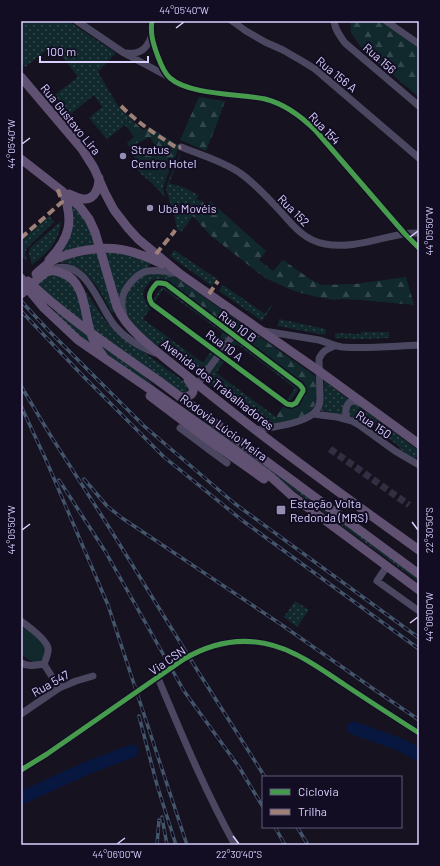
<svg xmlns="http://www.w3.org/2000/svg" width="440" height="866" viewBox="0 0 440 866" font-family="Barlow,sans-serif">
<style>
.grass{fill:url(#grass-dots)}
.forest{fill:url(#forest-firs)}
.park{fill:#11292d}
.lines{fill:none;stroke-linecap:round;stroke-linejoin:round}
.river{stroke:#081740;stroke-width:13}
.minor-tunnel{stroke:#332e41;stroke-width:7;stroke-dasharray:7 3.5;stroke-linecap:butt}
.minor{stroke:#4b4760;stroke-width:7}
.major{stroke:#605071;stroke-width:9}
.rail-casing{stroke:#43556a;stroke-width:3.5}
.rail{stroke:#130d24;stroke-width:2;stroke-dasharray:6;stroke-linecap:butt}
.quiet{stroke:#9e8076;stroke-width:4;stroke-dasharray:8 4;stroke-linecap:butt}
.cycleway-casing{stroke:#130d24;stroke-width:8}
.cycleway{stroke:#469c4c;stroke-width:5}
.ticks{fill:none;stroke:#dad0ff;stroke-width:1.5}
.poi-dot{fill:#958eb1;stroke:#130d24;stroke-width:1.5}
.labels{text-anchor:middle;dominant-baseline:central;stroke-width:4;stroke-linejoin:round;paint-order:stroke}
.street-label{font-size:12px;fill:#dad0ff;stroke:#130d24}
.poi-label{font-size:12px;fill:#dad0ff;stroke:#130d24;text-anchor:start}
.neatline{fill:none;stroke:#dad0ff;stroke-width:1.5}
.ticks-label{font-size:10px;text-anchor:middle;fill:#dad0ff}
</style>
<defs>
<pattern id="grass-dots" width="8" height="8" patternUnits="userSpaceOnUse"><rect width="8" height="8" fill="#11292d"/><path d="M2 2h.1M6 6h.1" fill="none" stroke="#33474c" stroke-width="1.8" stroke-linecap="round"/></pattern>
<pattern id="forest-firs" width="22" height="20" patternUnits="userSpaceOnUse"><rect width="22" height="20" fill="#11292d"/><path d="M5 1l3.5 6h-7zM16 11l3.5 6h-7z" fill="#33474c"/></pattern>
</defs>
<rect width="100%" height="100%" fill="#16121f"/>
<path class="grass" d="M21 21H36L38 23 41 21H68L116 53 98 72 118 106 134 122 129 130 125 125 107 139 89 118 102 107 94 95 67 117 51 98 78 77 53 45 25 67 21 62Z
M180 153H181L169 183 185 188 198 195 191 214 193 216 181 232 177 229V230L175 219 166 189 168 182Z
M144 170 151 173 167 176 163 187 165 197 152 183 141 174Z
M71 203 86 220 96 247 60 255 66 245Z
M49 216 54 222 27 248 25 253 27 261 21 256V241Z
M61 221C58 244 49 251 32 265L29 254 30 248Z
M174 250 217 279 212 286 170 256Z
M98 252 116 311 112 313C99 289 88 265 58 262L61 260Z
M102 252H118L151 262 148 268 120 298 116 299Z
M54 273 84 289 107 323 116 332 186 383 188 388 186 393 183 394 79 320 37 285 45 278Z
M155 273 168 275 177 278 312 374 315 376 316 402 314 406 304 417 269 425 261 422 205 380 222 357 226 359 216 373 276 417 285 404 291 407 305 393 162 280C159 279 156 279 152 280 148 283 142 291 143 296 145 301 149 303 152 306L143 319 203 363 212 350 217 353 200 377 146 337 131 322 127 315 124 306 127 291 143 275Z
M163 285 229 334 218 350 214 347 223 333 163 289 154 303 152 302Z
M223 285 265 314 271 305 272 306 262 321 219 291Z
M55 311 131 364 158 390 188 411 211 426 419 577V582L187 412 82 340 54 312Z
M279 319 326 329 325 335 278 326Z
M361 332H389V338L361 339 335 338V333L361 334Z
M234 337 299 389 290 401 287 400 295 388 244 349 236 344 227 356 223 353Z
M324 381 350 400 344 408 342 415 319 410 323 400Z
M352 404H356L419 451V454L415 459 398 448 400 447 359 416 354 419 349 418 348 413Z
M295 601 309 610 297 627 284 617Z"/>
<path class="forest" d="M350 21H382L419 48V97L364 51 351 33Z
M199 97 225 101 218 121 206 151 180 140Z
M134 122 143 130 149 127 178 145 177 152 167 176 151 173 145 170 141 174 131 162 135 159 134 157 155 146 150 137 129 147 127 143 134 137 129 130Z
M197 199 208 205 210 201 266 251 259 260 273 271 283 260 310 279 322 285 355 284 406 277 414 305 361 300 341 299 335 300 317 297 294 291 265 278 210 235 191 214Z
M168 275 177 278 312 374C317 379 316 385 317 391 318 417 297 419 277 424L276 417 285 404 291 407 305 393 165 282Z"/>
<path class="park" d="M21 622 48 648 41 662 36 665 21 654Z"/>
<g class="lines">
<path class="river" d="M353 728C375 736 399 742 419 755
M21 798 87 768 132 751"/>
<path class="minor-tunnel" d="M330 449 409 505"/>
<path class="minor" d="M77 21 124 53 167 76
M152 21C150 33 153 43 157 54 160 62 163 72 170 78 189 95 240 94 265 99 285 104 302 117 316 131L405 234 419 248
M232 21 246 31 265 42 283 50 302 61 315 69 419 158
M334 21C335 30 340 36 345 43L419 106
M386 21 419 44
M126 53C139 55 147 49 151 37
M181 147C199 154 225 162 240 173 256 184 269 199 282 213 294 227 306 241 325 244 353 249 377 238 404 234 409 233 414 233 419 233
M52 269C87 257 98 306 115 326 125 338 140 347 155 353
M157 283H161L166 284 300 385 303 389V391L296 403 292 405 287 404 152 304C146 296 151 289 157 283Z
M124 316C119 300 123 290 134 279 138 275 142 272 148 271 159 269 169 272 180 274
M264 331C282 334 301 337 319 340 327 342 334 346 342 347 367 349 394 346 419 345
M197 385 233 335
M313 414 337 417 352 421 359 425 395 451 419 465
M347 419C345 414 345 406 350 402 353 400 358 402 361 403
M180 428 212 452 216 445
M256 430C272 427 302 424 314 413 318 409 320 404 320 399L319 359C322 351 327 349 334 346
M212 452 227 463
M387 566 377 581 419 611
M21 621C28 626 46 639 48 648 49 653 46 659 44 664
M21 663C29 667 36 665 44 664
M44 664 59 688
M158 678C182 735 205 791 235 845
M21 714 59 688 76 681 93 676
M21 770 47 754 184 659C220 638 257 635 295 654 312 662 328 674 345 685 369 701 394 717 419 733"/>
<path class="major" d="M21 77 82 149 94 168 105 193 114 210 128 228 138 239 180 274 319 371 419 444
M21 159 62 191 80 207 89 219 95 232 117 307C127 331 160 354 181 371 258 434 338 492 419 550
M69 194C74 196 79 199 84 199 95 200 99 187 99 178
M49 260C70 238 74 221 63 192
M36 274C40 270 45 266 50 262 67 252 99 246 118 249 134 251 148 257 162 264
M21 278 29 290 44 308 78 340 154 392 224 442 270 476 291 495 419 590
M28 281C69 320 117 351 163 384 248 448 333 511 419 574
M21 294C27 289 41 275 47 272 51 270 57 271 62 273 85 281 84 311 90 331 93 340 97 348 103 356
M150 396 203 436 264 479
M180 397C194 397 197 391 188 380"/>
<g class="rail-casing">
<path id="rail" d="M21 301 48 330 144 426 234 503 419 638
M21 311 84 377 164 457 243 521 419 649
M21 386 49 433 112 532 199 673 265 777
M21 406 46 460 108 605 187 845
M84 479 107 506 122 518 279 623 375 690 419 720
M59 480 105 551 184 691 239 767 263 807
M139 716 157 785 176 845
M162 817 167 845
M275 827 285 845
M297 827 308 845
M157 845 159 820"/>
</g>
<use href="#rail" class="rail"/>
<path class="quiet" d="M121 106C138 123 154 133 174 146L178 148 181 147
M21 238 62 202 57 187
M156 254 174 232 175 230
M209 294 218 281"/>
<g class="cycleway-casing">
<path id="cycleway" d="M152 21C150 33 153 43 157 54 160 62 163 72 170 78 189 95 240 94 265 99 285 104 302 117 316 131L405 234 419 248
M157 283H161L166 284 300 385 303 389V391L296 403 292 405 287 404 152 304C146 296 151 289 157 283Z
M21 770 47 754 184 659C220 638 257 635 295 654 312 662 328 674 345 685 369 701 394 717 419 733"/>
</g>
<use href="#cycleway" class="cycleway"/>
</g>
<path class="ticks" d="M176 28 184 22M22 144 30 138M410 237 418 231M412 522 418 530M22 530 30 524M410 623 418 617M233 836 239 844M117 844 125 838"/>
<g class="poi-dot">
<circle cx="123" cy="156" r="4"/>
<circle cx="150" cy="208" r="4"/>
<rect x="276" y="505" width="10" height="10" rx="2"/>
</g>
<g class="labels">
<g class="street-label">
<text transform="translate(380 58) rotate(41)">Rua 156</text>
<text transform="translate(337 74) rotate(39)">Rua 156 A</text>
<text transform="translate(71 119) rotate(51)">Rua Gustavo Lira</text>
<text transform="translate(325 128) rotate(46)">Rua 154</text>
<text transform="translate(294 210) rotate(45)">Rua 152</text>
<text transform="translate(238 326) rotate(37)">Rua 10 B</text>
<text transform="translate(225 345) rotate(37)">Rua 10 A</text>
<text transform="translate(218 384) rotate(38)">Avenida dos Trabalhadores</text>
<text transform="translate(374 424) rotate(34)">Rua 150</text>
<text transform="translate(224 427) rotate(36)">Rodovia Lúcio Meira</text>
<text transform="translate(167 660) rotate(-34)">Via CSN</text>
<text transform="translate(50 683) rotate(-29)">Rua 547</text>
</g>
<g class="poi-label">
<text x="131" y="149">Stratus<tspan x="131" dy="14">Centro Hotel</tspan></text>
<text x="158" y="208">Ubá Movéis</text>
<text x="290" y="503">Estação Volta<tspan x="290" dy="14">Redonda (MRS)</tspan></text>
</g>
</g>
<rect width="440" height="866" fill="none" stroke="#130d24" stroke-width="44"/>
<rect x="262" y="776" width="140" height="52" fill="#130d24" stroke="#635b7c"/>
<rect x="270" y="789" width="20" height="6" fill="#469c4c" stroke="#635b7c"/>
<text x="298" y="796" font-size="12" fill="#dad0ff">Ciclovia</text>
<rect x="270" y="809" width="20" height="6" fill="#9e8076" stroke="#635b7c"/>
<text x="298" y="816" font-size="12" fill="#dad0ff">Trilha</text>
<path d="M40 56v6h108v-6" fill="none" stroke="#dad0ff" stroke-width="2"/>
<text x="46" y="56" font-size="12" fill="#dad0ff" stroke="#130d24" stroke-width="3" paint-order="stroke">100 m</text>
<rect x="22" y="22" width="396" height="822" class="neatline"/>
<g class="ticks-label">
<text x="184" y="14">44°05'40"W</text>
<text transform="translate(11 144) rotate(-90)" y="4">44°05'40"W</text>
<text transform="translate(429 231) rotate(-90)" y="4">44°05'50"W</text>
<text transform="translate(11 530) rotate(-90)" y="4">44°05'50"W</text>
<text transform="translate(429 530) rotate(-90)" y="4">22°30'50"S</text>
<text transform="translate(429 617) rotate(-90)" y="4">44°06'00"W</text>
<text x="117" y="858">44°06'00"W</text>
<text x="239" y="858">22°30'40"S</text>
</g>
</svg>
